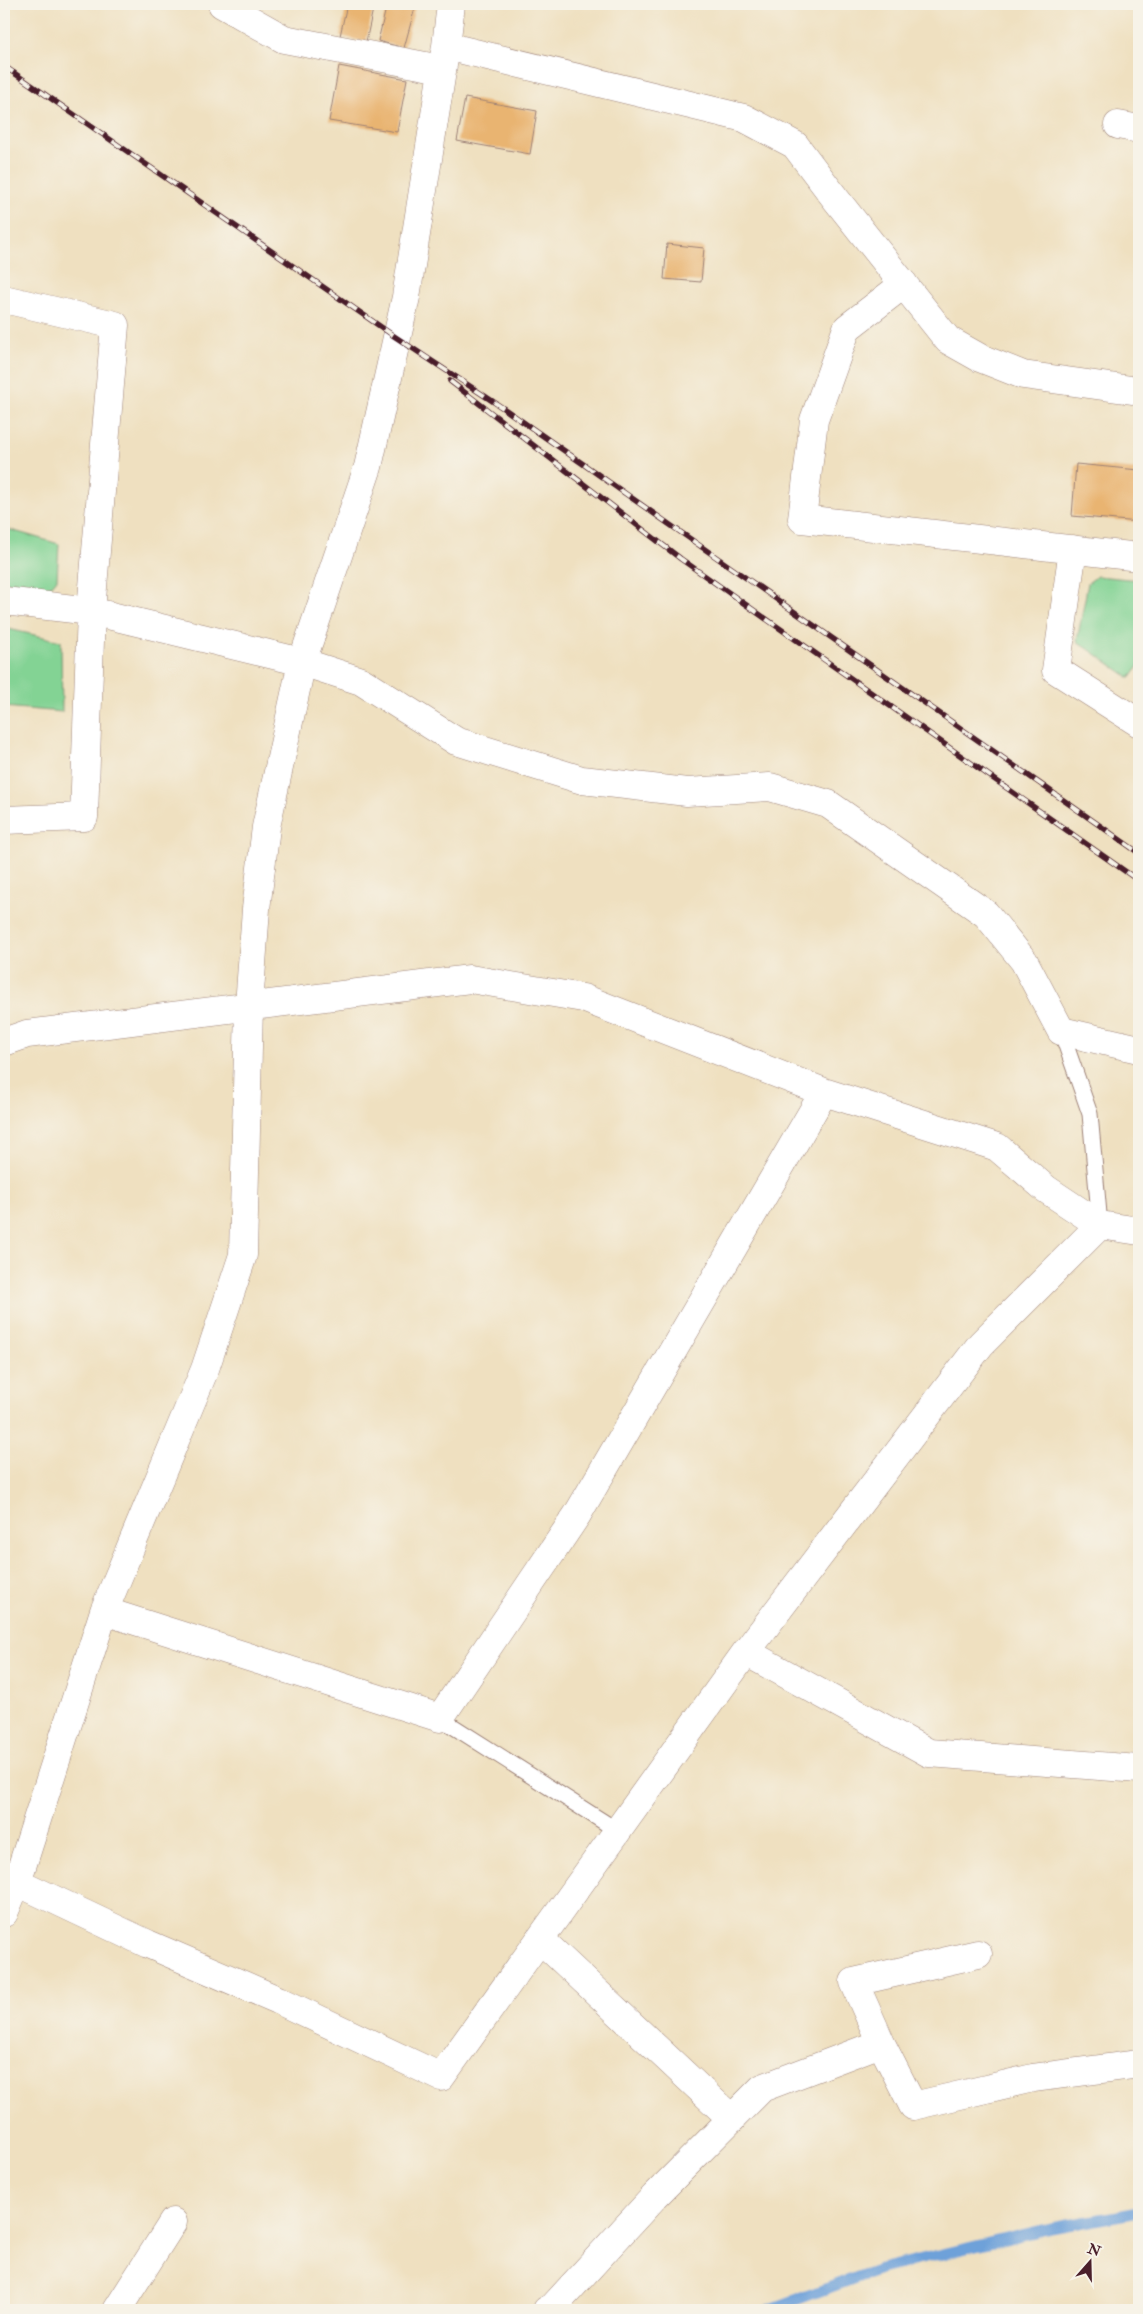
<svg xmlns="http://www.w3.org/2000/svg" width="1143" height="2314" viewBox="0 0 1143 2314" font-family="'IM FELL Double Pica',serif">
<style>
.green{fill:#83d394;stroke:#667960}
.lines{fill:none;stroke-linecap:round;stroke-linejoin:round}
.stream{stroke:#6ea1d9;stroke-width:11}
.building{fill:#e9b471}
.lane-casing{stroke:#9c8076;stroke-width:17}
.street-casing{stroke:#9c8076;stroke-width:29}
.lane{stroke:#fff;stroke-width:15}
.street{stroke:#fff;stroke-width:28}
.rail-casing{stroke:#4a1f2b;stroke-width:5.5}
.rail{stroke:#f7f3e8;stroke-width:4;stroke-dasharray:11;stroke-linecap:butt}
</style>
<rect width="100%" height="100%" fill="#f7f3e8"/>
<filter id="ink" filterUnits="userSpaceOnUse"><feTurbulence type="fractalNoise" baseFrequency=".02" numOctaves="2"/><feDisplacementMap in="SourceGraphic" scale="10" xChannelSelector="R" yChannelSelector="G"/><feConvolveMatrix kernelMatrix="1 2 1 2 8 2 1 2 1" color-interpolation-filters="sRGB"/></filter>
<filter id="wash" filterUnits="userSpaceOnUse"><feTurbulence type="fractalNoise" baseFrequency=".0096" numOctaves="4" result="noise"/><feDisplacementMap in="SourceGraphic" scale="20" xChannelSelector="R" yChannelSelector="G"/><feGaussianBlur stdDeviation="1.12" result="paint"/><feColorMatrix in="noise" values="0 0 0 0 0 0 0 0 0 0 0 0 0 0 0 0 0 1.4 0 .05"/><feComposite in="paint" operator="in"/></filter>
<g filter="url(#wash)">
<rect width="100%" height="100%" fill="#efe0c0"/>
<path class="green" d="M4 528 59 544 57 579 47 591 4 582Z
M1097 576 1139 580V665L1130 678 1077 641 1088 583Z
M4 628 61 641 62 712 4 707Z"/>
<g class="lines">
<path class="stream" d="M768 2310 880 2269 1051 2228 1139 2212"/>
</g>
<g id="blocks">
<path class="building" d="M347 4H374L366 42 340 36Z
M387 4H416L404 48 378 41Z
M339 66 407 79 397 132 329 121Z
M465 98 537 111 530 154 457 141Z
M667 244 704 248 701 282 664 279Z
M1076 464 1139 470V522L1072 516Z"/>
</g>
</g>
<g filter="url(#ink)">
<use href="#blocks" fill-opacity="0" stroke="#9c8076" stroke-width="1"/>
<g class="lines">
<g class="lane-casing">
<path id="lane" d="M1061 1031 1090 1114 1100 1225
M440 1718 618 1831"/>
</g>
<g class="street-casing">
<path id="street" d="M222 4 284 39 441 69
M446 46 744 118 795 145 835 198 948 340 980 358 1023 375 1139 391
M1118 125 1139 129
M904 284 847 328 814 420 802 519 1139 557
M4 299 115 325 91 611 84 817 4 820
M1073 549 1056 670 1139 723
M4 601 91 611 302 662 361 681 456 741 582 780 687 792 770 787 828 804 986 914 1024 961 1061 1031 1139 1049
M4 1042 27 1034 470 979 583 998 824 1092 997 1147 1046 1189 1100 1225 1139 1231
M104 1611 440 1718 577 1515 824 1092
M746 1652 929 1753 1139 1769
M17 1882 148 1944 278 2000 441 2077 746 1652 981 1344 1100 1225
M4 1913 17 1882 104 1611 205 1369 243 1255 249 1006 256 909 266 827 302 662 368 467 406 297 446 46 451 4
M540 1939 732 2119
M881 2043 854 1982 978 1954
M117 2310 173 2222
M547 2310 553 2307 655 2196 762 2088 881 2043 913 2106 1033 2078 1139 2064"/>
</g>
<use href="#lane" class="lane"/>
<use href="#street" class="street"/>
<g class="rail-casing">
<path id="rail" d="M4 66 394 336 506 410 1139 853
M450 381 681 559 1139 881"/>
</g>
<use href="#rail" class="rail"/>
</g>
</g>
<rect width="1143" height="2314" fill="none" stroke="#f7f3e8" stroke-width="20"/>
<g transform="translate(1090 2262) rotate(20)" stroke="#f7f3e8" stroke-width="4" paint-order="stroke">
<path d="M0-4L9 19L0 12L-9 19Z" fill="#4a1f2b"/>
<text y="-8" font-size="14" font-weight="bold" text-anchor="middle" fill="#4a1f2b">N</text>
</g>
</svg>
